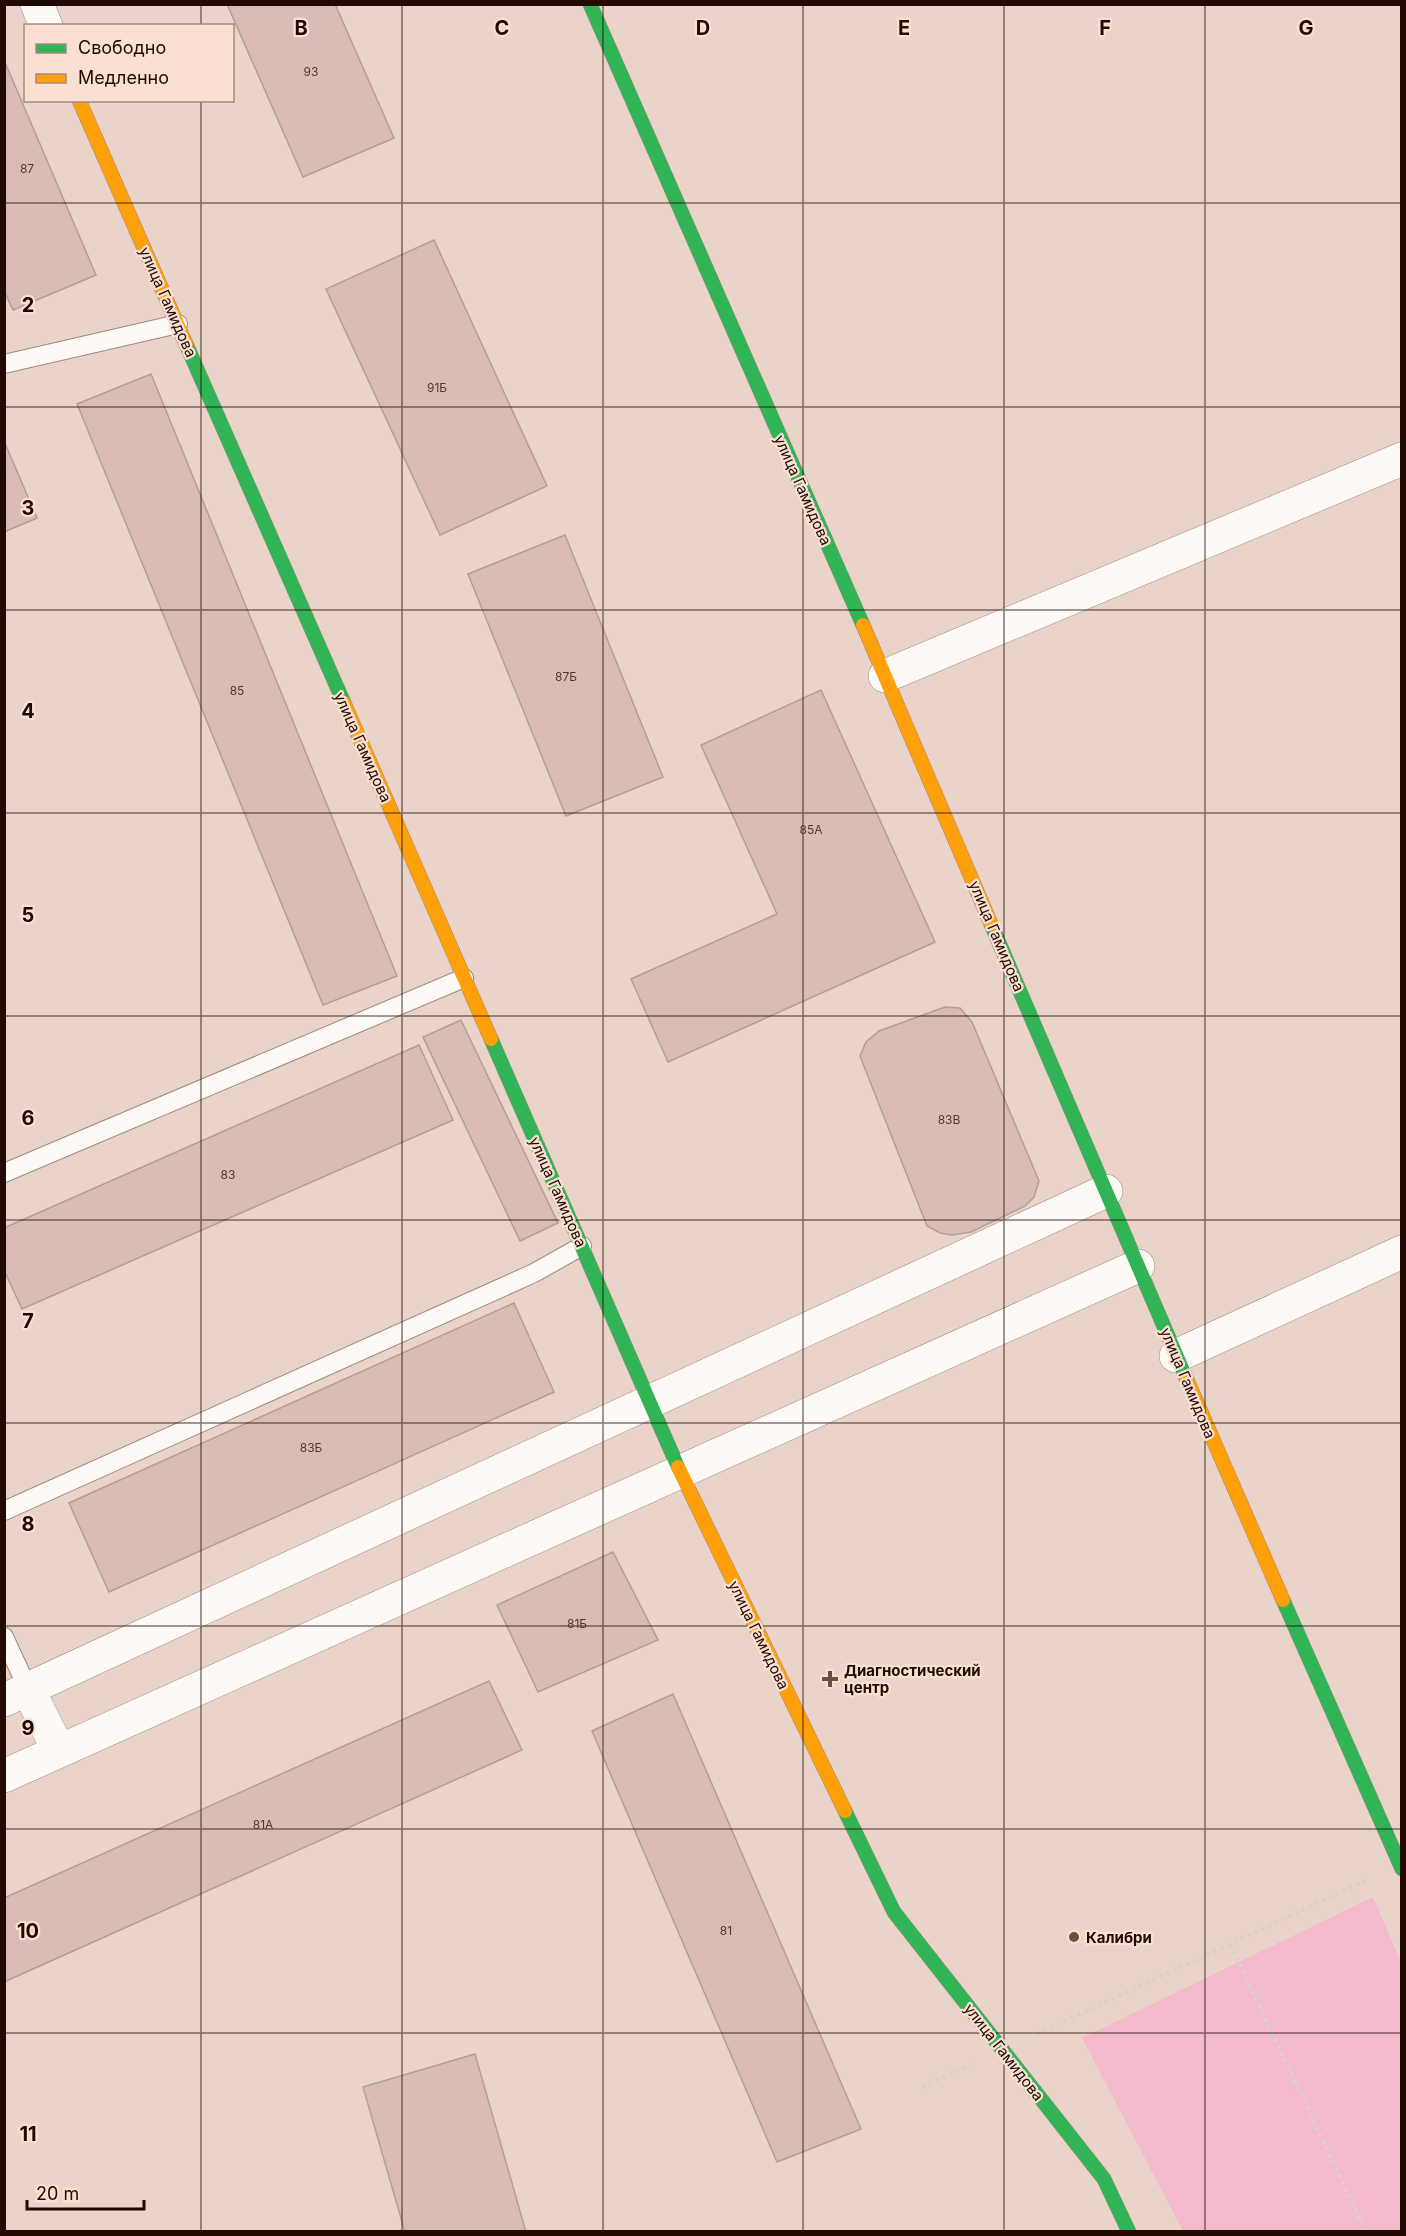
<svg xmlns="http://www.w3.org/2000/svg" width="1406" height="2236" viewBox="0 0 1406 2236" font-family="Inter,sans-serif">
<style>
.green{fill:#f3b9cc}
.building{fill:#d9bdb5;stroke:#b39d96;stroke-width:1.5}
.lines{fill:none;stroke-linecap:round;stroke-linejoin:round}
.lane-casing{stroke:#9e8a7f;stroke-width:20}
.street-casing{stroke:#9e8a7f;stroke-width:34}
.fast-casing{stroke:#9e8a7f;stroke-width:15}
.slow-casing{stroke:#9e8a7f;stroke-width:15}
.path{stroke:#d9d1ce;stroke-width:4;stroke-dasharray:3 4.5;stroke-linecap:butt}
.lane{stroke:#fcf9f7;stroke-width:18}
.street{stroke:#fcf9f7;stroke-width:33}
.fast{stroke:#30b455;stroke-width:14}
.slow{stroke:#ff9f0a;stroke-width:14}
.grid{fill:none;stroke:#200a01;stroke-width:1.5;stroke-opacity:0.55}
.poi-dot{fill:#675147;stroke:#fae0d3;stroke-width:2}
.labels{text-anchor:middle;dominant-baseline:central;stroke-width:4.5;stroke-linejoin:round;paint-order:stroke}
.number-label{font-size:12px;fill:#503830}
.street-label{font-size:15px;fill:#200a01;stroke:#fae0d3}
.poi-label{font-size:15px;font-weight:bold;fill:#200a01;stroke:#fae0d3;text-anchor:start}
.grid-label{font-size:20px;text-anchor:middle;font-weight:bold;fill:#200a01;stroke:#fae0d3;stroke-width:4.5;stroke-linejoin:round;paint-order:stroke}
</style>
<rect width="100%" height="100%" fill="#ead4c9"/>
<path class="green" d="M1373 1897 1401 1962V2231H1183L1082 2038Z"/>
<path class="building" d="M227 4H335L394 138 303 177Z
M4 60 96 275 13 310 4 291Z
M434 240 547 486 440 535 326 289Z
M151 374 397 976 323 1005 77 404Z
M4 441 37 518 4 532Z
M565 535 663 777 566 816 468 574Z
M821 690 935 942 668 1062 631 979 777 914 701 745Z
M945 1007 960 1008 972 1022 1039 1181 1034 1197 1025 1206 971 1232 952 1235 940 1233 927 1226 860 1056 866 1042 879 1031Z
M461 1020 558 1223 520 1241 423 1037Z
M419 1045 453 1120 22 1309 4 1270V1228Z
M514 1303 554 1392 109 1592 69 1503Z
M613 1552 658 1640 538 1692 497 1605Z
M489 1681 522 1750 4 1982V1898Z
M673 1694 861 2129 777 2162 592 1731Z
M475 2054 526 2232H405L363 2087Z"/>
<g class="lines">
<g class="lane-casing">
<path id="lane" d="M4 364 178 324
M4 1173 464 978
M4 1511 534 1273 582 1246
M4 1637 28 1689"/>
</g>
<g class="street-casing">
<path id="street" d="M37 4 46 26
M885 676 1402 459
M1176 1356 1402 1252
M28 1689 59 1751
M4 1700 1106 1191
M4 1776 1138 1266"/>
</g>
<g class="fast-casing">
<path id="fast" d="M590 4 863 625
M186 344 344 703
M991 924 1187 1380
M491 1039 678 1467
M1283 1600 1402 1869
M845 1811 894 1912 1104 2179 1129 2232"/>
</g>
<g class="slow-casing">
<path id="slow" d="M79 100 186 344
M863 625 991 924
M344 703 491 1039
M1187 1380 1283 1600
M678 1467 845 1811"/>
</g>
<path class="path" d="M1230 1944 1366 2232
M1037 2034 1367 1880
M922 2087 970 2065"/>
<use href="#lane" class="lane"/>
<use href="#street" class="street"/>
<use href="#fast" class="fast"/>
<use href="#slow" class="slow"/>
</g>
<path class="grid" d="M201 4V26M402 4V2232M603 4V2232M803 4V2232M1004 4V2232M1205 4V2232M201 100V2232M4 203H1402M4 407H1402M4 610H1402M4 813H1402M4 1016H1402M4 1220H1402M4 1423H1402M4 1626H1402M4 1829H1402M4 2033H1402"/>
<g class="poi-dot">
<path d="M827 1670h6v6h6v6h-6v6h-6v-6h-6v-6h6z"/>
<circle cx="1074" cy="1937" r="6"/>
</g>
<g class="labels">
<g class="number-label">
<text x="311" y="71">93</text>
<text x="27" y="168">87</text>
<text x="437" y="387">91Б</text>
<text x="566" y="676">87Б</text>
<text x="237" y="690">85</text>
<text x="811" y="829">85А</text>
<text x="949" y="1119">83В</text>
<text x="228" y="1174">83</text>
<text x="311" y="1447">83Б</text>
<text x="577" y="1623">81Б</text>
<text x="263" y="1824">81А</text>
<text x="726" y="1930">81</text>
</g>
<g class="street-label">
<text transform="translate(168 302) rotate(66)">улица Гамидова</text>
<text transform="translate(803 490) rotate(66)">улица Гамидова</text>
<text transform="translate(363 747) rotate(66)">улица Гамидова</text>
<text transform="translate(997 936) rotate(67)">улица Гамидова</text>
<text transform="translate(558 1192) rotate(66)">улица Гамидова</text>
<text transform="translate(1188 1383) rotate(67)">улица Гамидова</text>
<text transform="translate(759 1635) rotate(64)">улица Гамидова</text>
<text transform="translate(1004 2052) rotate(52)">улица Гамидова</text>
</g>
<g class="poi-label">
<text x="844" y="1670">Диагностический<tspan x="844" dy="17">центр</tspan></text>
<text x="1086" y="1937">Калибри</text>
</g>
</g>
<g class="grid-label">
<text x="301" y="35">B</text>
<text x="502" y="35">C</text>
<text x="703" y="35">D</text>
<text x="904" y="35">E</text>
<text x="1105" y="35">F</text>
<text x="1306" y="35">G</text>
<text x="28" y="312">2</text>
<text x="28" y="515">3</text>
<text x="28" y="718">4</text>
<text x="28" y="922">5</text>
<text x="28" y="1125">6</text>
<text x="28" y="1328">7</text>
<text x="28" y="1531">8</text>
<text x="28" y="1735">9</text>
<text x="28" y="1938">10</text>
<text x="28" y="2141">11</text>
</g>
<rect width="1406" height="2236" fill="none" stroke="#200a01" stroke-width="12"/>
<rect x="24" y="24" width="210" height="78" fill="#fae0d3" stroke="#a38a7f" stroke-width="1.5"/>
<rect x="36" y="44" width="30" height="9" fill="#30b455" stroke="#a38a7f" stroke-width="1.5"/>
<text x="78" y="54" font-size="18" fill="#200a01">Свободно</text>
<rect x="36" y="74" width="30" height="9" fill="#ff9f0a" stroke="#a38a7f" stroke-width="1.5"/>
<text x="78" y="84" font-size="18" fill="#200a01">Медленно</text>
<path d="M27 2200v9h117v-9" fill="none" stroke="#200a01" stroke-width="3"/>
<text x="36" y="2200" font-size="18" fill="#200a01" stroke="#fae0d3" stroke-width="4.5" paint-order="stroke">20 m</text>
</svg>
